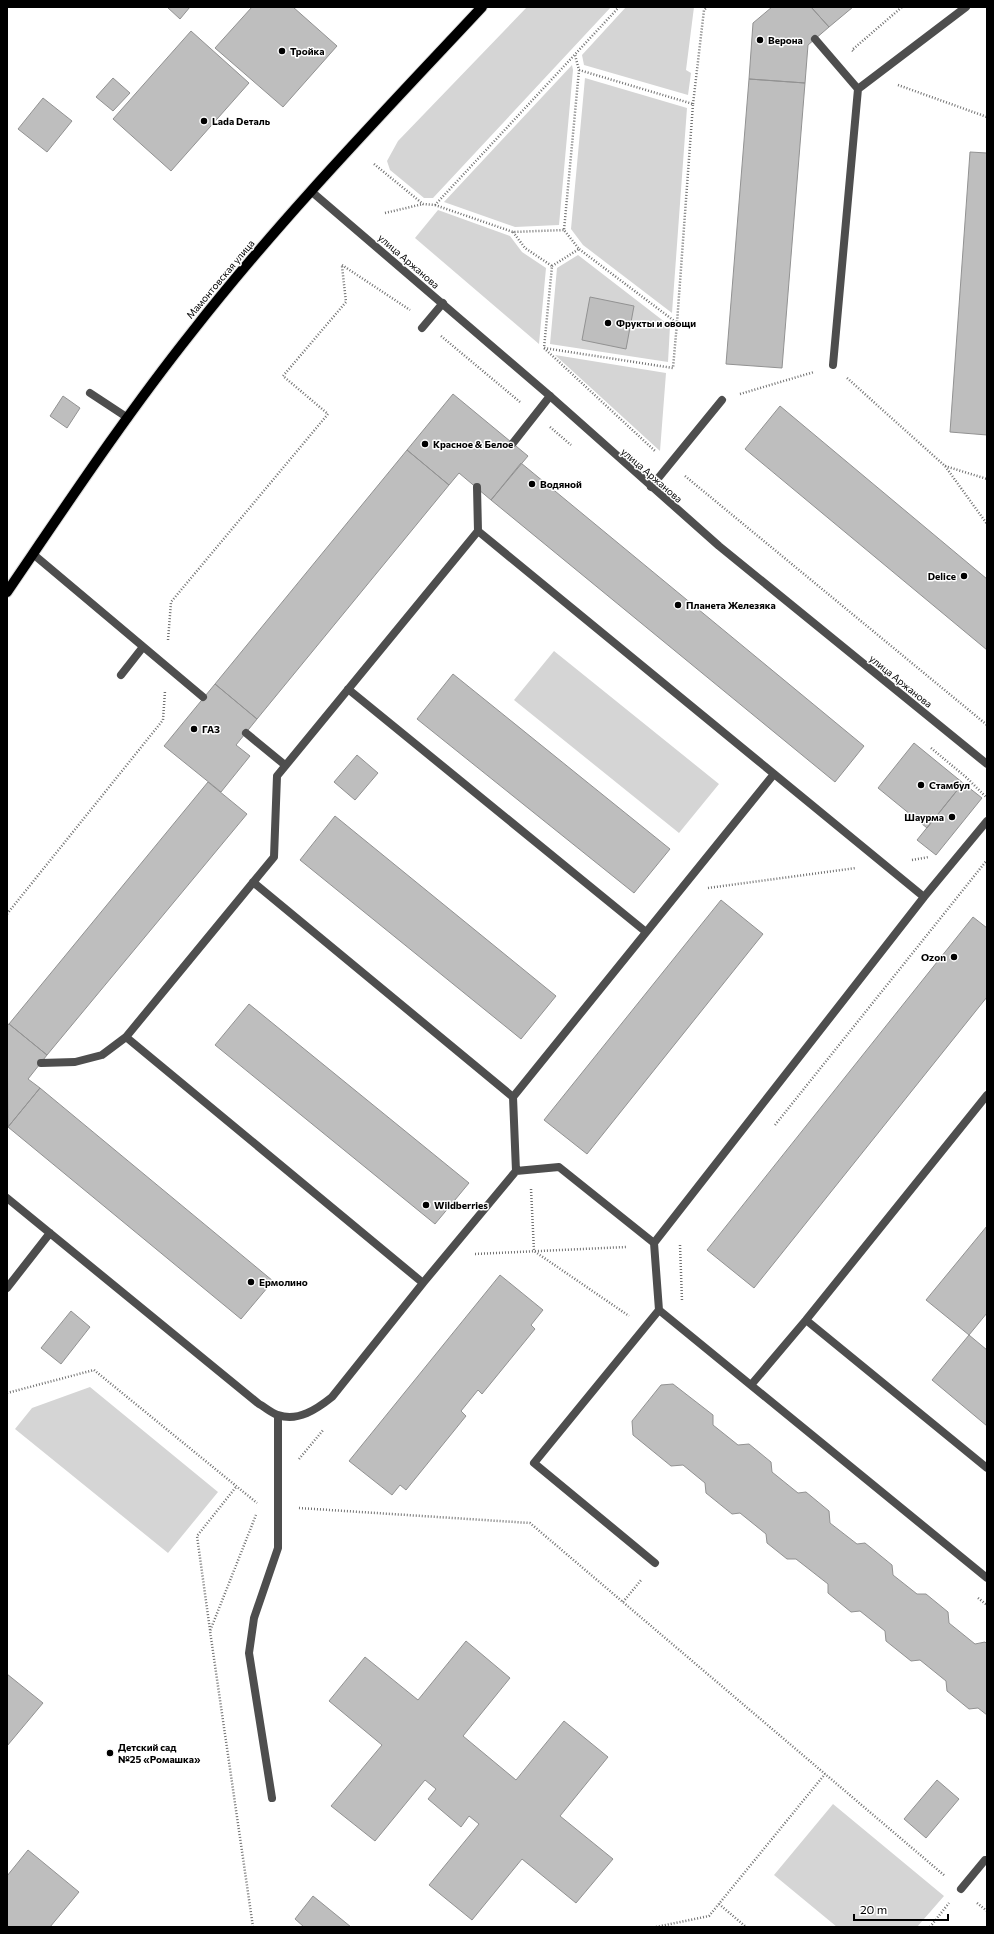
<svg xmlns="http://www.w3.org/2000/svg" width="994" height="1934" viewBox="0 0 994 1934" font-family="Commissioner,sans-serif">
<style>
.green{fill:#d5d5d5}
.building{fill:#bebebe;stroke:#929292}
.lines{fill:none;stroke-linecap:round;stroke-linejoin:round}
.primary-casing{stroke:#dbdbdb;stroke-width:12}
.path{stroke:#707070;stroke-width:2.5;stroke-dasharray:1 2;stroke-linecap:butt}
.lane{stroke:#4e4e4e;stroke-width:8}
.street{stroke:#4e4e4e;stroke-width:8}
.primary{stroke:#000;stroke-width:10}
.poi-dot{fill:#000;stroke:#fff;stroke-width:1.5}
.labels{text-anchor:middle;dominant-baseline:central;stroke-width:3;stroke-linejoin:round;paint-order:stroke}
.poi-label{font-size:10px;font-weight:bold;fill:#000;stroke:#fff;text-anchor:start}
.street-label{font-size:10px;fill:#000;stroke:#fff}
</style>
<rect width="100%" height="100%" fill="#fff"/>
<path class="green" d="M527 7H611L433 198H424L390 170 387 161 398 141Z
M626 7H694L686 70 691 73 688 95 584 65 582 55Z
M572 65 573 70 559 225 515 227 444 202Z
M585 78 687 108 672 313 583 245 571 229Z
M438 210 510 236 522 252 546 268 539 344 415 238Z
M578 255 670 326 668 362 550 344 557 268Z
M555 355 666 373 660 451Z
M554 651 719 784 679 833 514 700Z
M90 1387 218 1492 168 1553 15 1429 32 1408Z
M833 1804 944 1896 917 1927H837L774 1875Z"/>
<path class="building" d="M167 7H190L180 19Z
M252 7H293L337 46 283 107 215 48Z
M772 7H811L829 27 808 45 805 83 749 79 753 23Z
M811 7H853L829 27Z
M191 31 249 83 171 171 113 119Z
M113 78 130 93 113 111 96 97Z
M749 79 805 83 782 368 726 364Z
M43 98 72 121 47 152 18 129Z
M970 152 987 153V435L950 432Z
M590 297 634 306 626 349 582 340Z
M453 394 528 456 491 500 459 473 449 485 407 450Z
M63 396 80 408 67 428 50 416Z
M780 406 987 579V650L745 449Z
M407 450 449 485 257 719 215 684Z
M521 463 864 746 835 782 491 500Z
M453 674 670 849 634 893 417 719Z
M215 684 257 719 236 745 250 756 221 792 164 746Z
M914 743 963 783 927 828 878 788Z
M357 755 378 773 355 800 334 782Z
M208 782 247 814 47 1055 9 1024Z
M963 783 982 798 936 855 917 840Z
M335 816 556 996 521 1039 300 860Z
M721 900 763 934 587 1154 544 1120Z
M973 917 987 928V997L754 1288 707 1250Z
M249 1004 469 1183 435 1224 215 1045Z
M9 1024 47 1055 28 1079 40 1088 8 1127 7 1025Z
M40 1088 273 1281 241 1319 8 1127Z
M987 1226V1313L969 1335 926 1300Z
M500 1275 543 1310 531 1325 535 1329 482 1394 478 1390 461 1411 466 1416 406 1490 400 1485 392 1495 349 1461Z
M71 1311 90 1327 61 1364 41 1348Z
M969 1335 987 1350V1426L932 1380Z
M673 1384 713 1415V1425L738 1445 749 1444 771 1462 772 1472 798 1493 806 1492 829 1511 830 1523 857 1544 865 1543 892 1565 893 1575 917 1594H926L948 1612 949 1623 975 1644 985 1642 987 1644V1715L978 1708 969 1709 947 1691 946 1681 920 1660 911 1661 886 1641 885 1631 860 1611 851 1612 828 1593V1584L796 1559H787L767 1543 766 1534 740 1513 732 1514 706 1493 705 1483 683 1465 671 1466 633 1435 632 1421 661 1385Z
M466 1641 510 1678 463 1736 516 1780 564 1721 608 1757 560 1816 613 1859 576 1903 522 1859 472 1920 429 1885 479 1824 469 1816 461 1827 428 1799 436 1789 425 1780 375 1841 331 1806 382 1745 329 1701 365 1657 418 1700Z
M7 1674 43 1703 7 1746Z
M937 1780 959 1799 926 1838 904 1819Z
M28 1850 79 1892 50 1927H7V1876Z
M313 1896 351 1927H304L295 1919Z"/>
<g class="lines">
<g class="primary-casing">
<path id="primary" d="M7 592C67 504 126 415 192 332 281 218 383 113 482 7"/>
</g>
<path class="path" d="M853 51 852 50 902 7
M579 70 693 104 677 323
M898 85 987 117
M693 104 704 10 707 7
M374 164 423 204 435 205 619 7
M435 205 513 232 564 230
M385 213 423 204
M513 232 525 248 552 266 544 348 673 368 677 323 579 249
M342 265 410 310
M552 266 579 249 564 230 579 70 575 55
M441 336 520 402
M544 348 655 451
M847 378 945 466 987 524
M740 394 814 372
M550 427 571 445
M945 466 987 479
M685 476 987 725
M168 640 171 602 328 414 283 376 346 302 342 266
M931 748 967 778 987 798
M912 860 929 857
M708 888 856 868
M7 914 163 720 165 691
M775 1125 987 860
M531 1189 534 1251 629 1316
M680 1245 682 1301
M475 1254 626 1247
M7 1393 94 1370 257 1503
M299 1459 324 1429
M299 1508 530 1523 945 1876
M978 1598 987 1605
M623 1602 642 1579
M210 1630 197 1536 236 1487
M977 1903 987 1911
M719 1904 746 1927
M253 1927 210 1631 256 1515
M656 1927 709 1916 825 1774
M930 1927 949 1903"/>
<path class="lane" d="M815 39 858 89
M422 328 443 303
M833 365 858 89 966 7
M90 393 128 418
M513 443 550 396
M477 487 478 531
M651 487 722 400
M33 554 203 697
M121 675 143 647
M348 689 646 932
M246 733 285 765
M253 882 513 1097 516 1171 423 1283 126 1037 274 857 277 776 478 531 924 897 987 821
M41 1063 75 1062 102 1055 126 1037
M513 1097 774 774
M516 1171 559 1167 654 1243 924 897
M7 1198 259 1404C265 1407 271 1413 278 1415 298 1422 317 1409 332 1397L423 1283
M654 1243 659 1310
M7 1288 50 1233
M806 1320 987 1468
M751 1385 806 1320 987 1095
M655 1563 534 1463 659 1310 987 1578
M272 1798 249 1653 254 1618 278 1548V1415
M961 1889 985 1860H987"/>
<path class="street" d="M312 192 550 396 719 546 987 764"/>
<use href="#primary" class="primary"/>
</g>
<g class="poi-dot">
<circle cx="760" cy="40" r="4"/>
<circle cx="282" cy="51" r="4"/>
<circle cx="204" cy="121" r="4"/>
<circle cx="608" cy="323" r="4"/>
<circle cx="425" cy="444" r="4"/>
<circle cx="532" cy="484" r="4"/>
<circle cx="964" cy="576" r="4"/>
<circle cx="678" cy="605" r="4"/>
<circle cx="194" cy="729" r="4"/>
<circle cx="921" cy="785" r="4"/>
<circle cx="952" cy="817" r="4"/>
<circle cx="954" cy="957" r="4"/>
<circle cx="426" cy="1205" r="4"/>
<circle cx="251" cy="1282" r="4"/>
<circle cx="110" cy="1753" r="4"/>
</g>
<g class="labels">
<g class="poi-label">
<text x="768" y="40">Верона</text>
<text x="290" y="51">Тройка</text>
<text x="212" y="121">Lada Dеталь</text>
<text x="616" y="323">Фрукты и овощи</text>
<text x="433" y="444">Красное &amp; Белое</text>
<text x="540" y="484">Водяной</text>
<text x="956" y="576" text-anchor="end">Delice</text>
<text x="686" y="605">Планета Железяка</text>
<text x="202" y="729">ГАЗ</text>
<text x="929" y="785">Стамбул</text>
<text x="944" y="817" text-anchor="end">Шаурма</text>
<text x="946" y="957" text-anchor="end">Ozon</text>
<text x="434" y="1205">Wildberries</text>
<text x="259" y="1282">Ермолино</text>
<text x="118" y="1747">Детский сад<tspan x="118" dy="12">№25 «Ромашка»</tspan></text>
</g>
<g class="street-label">
<text transform="translate(409 261) rotate(41)">улица Аржанова</text>
<text transform="translate(220 279) rotate(-50)">Мамонтовская улица</text>
<text transform="translate(652 475) rotate(41)">улица Аржанова</text>
<text transform="translate(901 681) rotate(39)">улица Аржанова</text>
</g>
</g>
<rect width="994" height="1934" fill="none" stroke="#000000" stroke-width="16"/>
<path d="M854 1914v6h94v-6" fill="none" stroke="#000000" stroke-width="2"/>
<text x="860" y="1914" font-size="12" fill="#000000" stroke="#ffffff" stroke-width="3" paint-order="stroke">20 m</text>
</svg>
